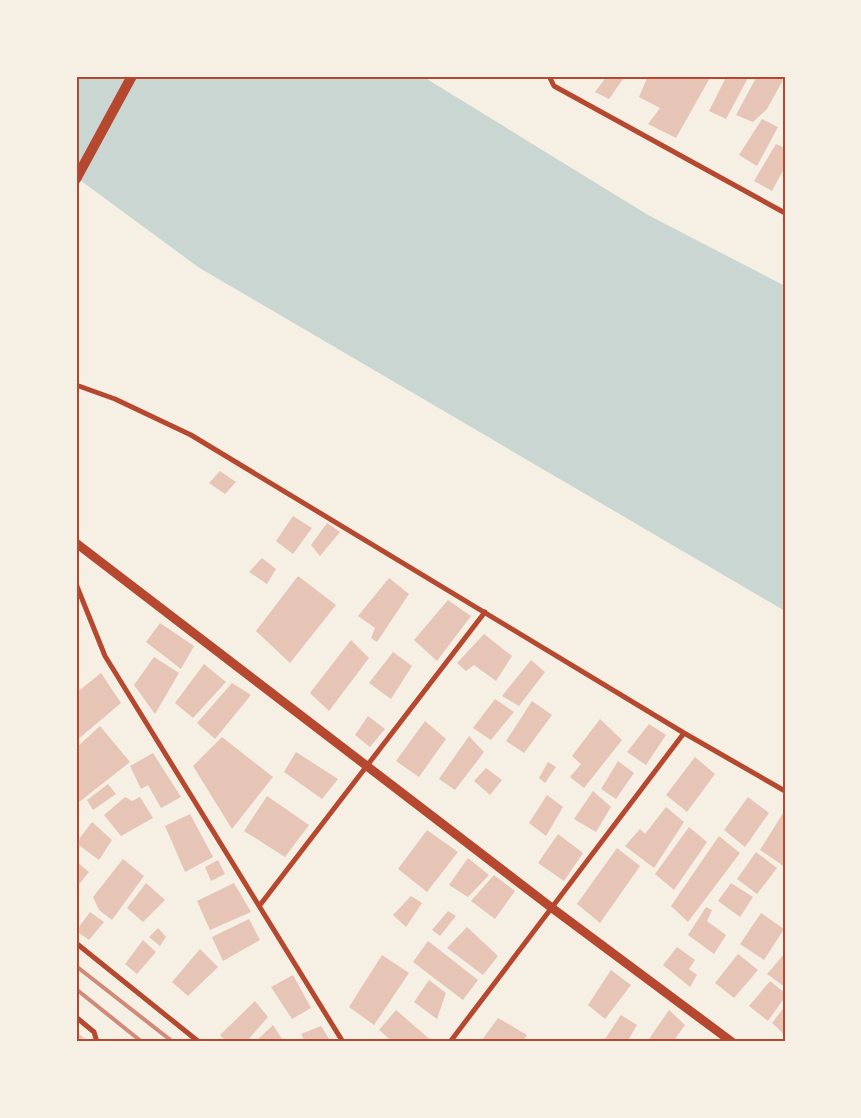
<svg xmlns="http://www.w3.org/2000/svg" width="861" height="1118" viewBox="0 0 861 1118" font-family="Lato,sans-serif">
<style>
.water{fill:#c9d6d2}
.building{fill:#e6c5b7}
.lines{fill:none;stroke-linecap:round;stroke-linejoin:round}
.minor{stroke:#b5482f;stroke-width:5}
.tertiary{stroke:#b5482f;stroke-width:9}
.secondary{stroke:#b5482f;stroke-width:10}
.rail{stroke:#cf8b77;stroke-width:4}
.neatline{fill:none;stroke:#b5482f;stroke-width:2}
</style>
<rect width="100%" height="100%" fill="#f6efe4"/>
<path class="water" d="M76 76H422L648 215 785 286V611L198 267 76 177Z"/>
<path class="building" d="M607 76H625L609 99 595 92Z
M648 76H711L676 138 648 124 660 108 639 97Z
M729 76H749L726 119 709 111 726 77Z
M757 76H774L783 80 767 109 753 122 736 115Z
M762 119 778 127 757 166 739 155Z
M776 144 785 148V167L772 191 754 181Z
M220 471 236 482 225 494 209 483Z
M293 516 312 528 293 554 276 541Z
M327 523 340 532 320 556 311 545Z
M262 558 276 569 267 584 249 572Z
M298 576 336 605 290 663 256 631Z
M389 578 409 594 377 642 371 638 375 628 358 616Z
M448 600 471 616 437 661 414 640Z
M160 623 194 646 181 669 146 642Z
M484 634 512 656 496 681 474 665 466 671 457 663Z
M351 640 369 658 329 711 310 693Z
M393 652 412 666 391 699 369 683Z
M154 657 179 673 155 714 134 685Z
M531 660 545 672 519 706 502 696Z
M204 664 226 682 193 718 175 703Z
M101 673 121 703 76 741V693Z
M232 683 251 695 215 739 197 723Z
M495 699 514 712 491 740 473 728Z
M532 701 552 715 524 753 506 741Z
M368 716 385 729 370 747 355 735Z
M600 719 622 740 584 788 570 777 581 764 572 756Z
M425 721 446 739 419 777 396 761Z
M649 724 666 735 646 765 627 752Z
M100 726 130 762 78 803 76 801V748Z
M469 736 484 752 455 790 439 779Z
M222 737 273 777 232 829 193 766Z
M296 752 338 779 322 799 284 772Z
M153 753 181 797 161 808 148 785 141 789 130 766Z
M695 757 715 774 687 812 666 795Z
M618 761 634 773 616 799 601 789Z
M548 762 556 767 545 783 539 778Z
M486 768 502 780 490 795 474 781Z
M108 784 116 794 93 810 87 800Z
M593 791 611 807 596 832 574 819Z
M547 795 563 807 546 836 529 823Z
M267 796 309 825 285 857 244 831Z
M125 797 132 801 140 797 153 818 121 836 104 815Z
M748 797 769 813 745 847 724 830Z
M666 807 684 822 654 868 625 846 640 829 645 834Z
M785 810V867L760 850Z
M190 814 213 857 185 872 165 826Z
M92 822 112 840 99 860 76 843Z
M689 827 707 842 674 890 655 874Z
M427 830 458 852 427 892 398 869Z
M558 834 583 853 564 881 538 863Z
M719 836 740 853 688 922 671 906Z
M617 848 640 866 600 923 577 904Z
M756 852 777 868 757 894 737 879Z
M468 858 489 875 468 897 449 885Z
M123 859 144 876 112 920 99 910 93 897Z
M218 860 225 874 211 881 205 867Z
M76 861 89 872 76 888Z
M494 875 515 891 495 919 471 901Z
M146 883 165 900 143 922 127 908Z
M234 883 251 912 210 930 197 901Z
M731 883 753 897 740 917 718 901Z
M411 896 422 903 406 927 393 915Z
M706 907 712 910 707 921 726 935 714 954 688 935Z
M448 911 456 916 440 936 432 930Z
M90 912 104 922 89 940 76 931Z
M761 913 784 929 764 960 740 944Z
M249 919 260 940 223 961 212 937Z
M467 927 498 956 483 975 447 948Z
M158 928 166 937 160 946 149 937Z
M143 940 156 952 137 974 125 964Z
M428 941 478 980 463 1000 413 962Z
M677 947 695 960 689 969 697 975 690 987 663 965Z
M200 949 218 967 188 996 172 982Z
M785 953V987L767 974Z
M738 954 758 970 734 998 715 983Z
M382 955 409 973 374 1025 349 1007Z
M611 970 631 985 605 1019 588 1005Z
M293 975 311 1008 292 1019 271 987Z
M429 980 446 993 437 1019 414 1002Z
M770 981 785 993V997L768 1021 749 1006Z
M255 1001 268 1017 246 1042H227L220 1035Z
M785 1006V1035L772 1023Z
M396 1010 433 1042H393L379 1030Z
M669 1010 685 1025 673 1042H647Z
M621 1015 637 1025 627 1042H609L605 1039Z
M498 1018 527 1035 522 1042H485L482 1040Z
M273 1025 284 1042H255Z
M321 1026 331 1042H305L301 1034Z
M76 1031 88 1042H76Z"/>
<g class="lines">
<path class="minor" d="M549 76 554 86 785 213
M76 385 115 399 191 435 684 733 785 791
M76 584 105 656 343 1042
M260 905 485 612
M76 943 199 1042
M76 1017 94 1032 97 1042
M450 1042 684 733"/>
<path class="tertiary" d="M76 543 552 908 732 1042"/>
<path class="secondary" d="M76 179 132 76"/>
<path class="rail" d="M76 966 173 1042
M76 989 142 1042"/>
</g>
<rect width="861" height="1118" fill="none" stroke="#f6efe4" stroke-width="155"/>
<rect x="78" y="78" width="706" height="962" class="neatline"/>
</svg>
